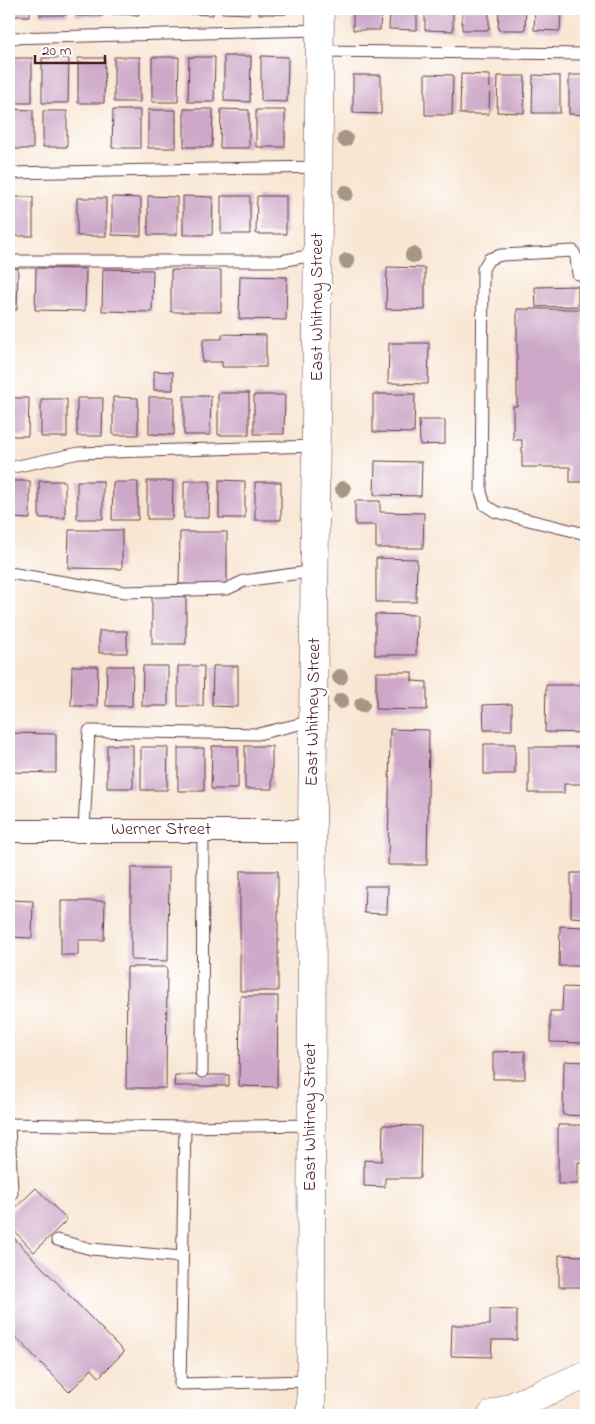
<svg xmlns="http://www.w3.org/2000/svg" width="595" height="1424" viewBox="0 0 595 1424" font-family="'Indie Flower',sans-serif">
<style>
.building{fill:#cda8c8}
.lines{fill:none;stroke-linecap:round;stroke-linejoin:round}
.service-casing{stroke:#643d44;stroke-width:13}
.minor-casing{stroke:#643d44;stroke-width:24}
.tertiary-casing{stroke:#643d44;stroke-width:29}
.service{stroke:#fff;stroke-width:11}
.minor{stroke:#fff;stroke-width:22}
.tertiary{stroke:#fff;stroke-width:28}
.tree{fill:#a69686}
.labels{text-anchor:middle;dominant-baseline:central;stroke-width:5;stroke-linejoin:round;paint-order:stroke}
.street-label{font-size:18px;fill:#4a1f2b;stroke:#fff}
</style>
<rect width="100%" height="100%" fill="#fff"/>
<filter id="ink" filterUnits="userSpaceOnUse"><feTurbulence type="fractalNoise" baseFrequency=".02" numOctaves="2"/><feDisplacementMap in="SourceGraphic" scale="10" xChannelSelector="R" yChannelSelector="G"/><feConvolveMatrix kernelMatrix="1 2 1 2 8 2 1 2 1" color-interpolation-filters="sRGB"/></filter>
<filter id="wash" filterUnits="userSpaceOnUse"><feTurbulence type="fractalNoise" baseFrequency=".0096" numOctaves="4" result="noise"/><feDisplacementMap in="SourceGraphic" scale="20" xChannelSelector="R" yChannelSelector="G"/><feGaussianBlur stdDeviation="1.12" result="paint"/><feColorMatrix in="noise" values="0 0 0 0 0 0 0 0 0 0 0 0 0 0 0 0 0 1.4 0 .05"/><feComposite in="paint" operator="in"/></filter>
<g filter="url(#wash)">
<rect width="100%" height="100%" fill="#f8e6d3"/>
<g id="blocks">
<path class="building" d="M9 9H30V16H9Z
M40 9H67V15H40Z
M76 9H103V16H76Z
M112 9H139V15L112 14Z
M150 9H177V14H150Z
M186 9H213V15L186 14Z
M222 9H249V14L222 13Z
M259 9H286V14H259Z
M353 9H381L380 30H353Z
M390 9H417V30L389 29Z
M425 9H453V31L425 30Z
M462 9H489V30H462Z
M499 9H526L525 30H498Z
M535 9H561L560 31 534 30Z
M224 56H251L250 102 224 101Z
M261 56 288 57 287 102 261 101Z
M114 57H140V102H114Z
M152 57H179L178 102H152Z
M189 57H215L214 102H188Z
M9 58H32V103H9Z
M42 58H69L68 103H42Z
M78 58H105L104 103H78Z
M425 74 453 75 452 115H425Z
M461 74 490 75 489 114H460Z
M353 75H381V114L353 113Z
M533 75 560 76V113H532Z
M569 75H586V115L569 114Z
M498 76H525L524 113 497 112Z
M9 109 33 110V149H9Z
M184 109H213L212 147H184Z
M221 109 249 110V148H220Z
M113 110H140V148H112Z
M148 110H176V148H148Z
M256 110H285V147H256Z
M43 111H67V147H43Z
M148 196 177 197V235H148Z
M183 196 213 197 212 235H183Z
M221 196H250V234H221Z
M257 196H286V234H256Z
M9 197H33V236H9Z
M112 197 141 198V236L112 235Z
M77 198H106V236H77Z
M387 267 425 268V310L386 309Z
M9 268H18L17 310H9Z
M36 268 86 269 85 311 35 310Z
M103 269 153 270 152 312 102 311Z
M171 270H221V312H171Z
M240 276 287 277 286 320 239 319Z
M578 286V306L536 307 535 287Z
M517 309H583L584 437H586V482H570V467H522V440H513V406H517Z
M222 334 266 335V367H222V362H202L203 339H222Z
M389 343H429L428 384 388 383Z
M154 371 173 372V390H154Z
M218 393H249V435H218Z
M373 394H415L414 433 373 432Z
M254 395H285L284 434H254Z
M184 396H211L210 435H184Z
M113 397 138 398V435H113Z
M149 397H174V435L149 434Z
M9 398H29L28 436H9Z
M77 398H103L102 436H77Z
M41 399H67V437H41Z
M419 420H445V444L420 445Z
M375 461 422 462 421 496 374 495Z
M219 480 245 481V518H219Z
M9 481H30V519L9 518Z
M39 481H65V518H39Z
M77 481H103V519H77Z
M147 481H173L172 519H147Z
M184 481H210L209 518H184Z
M113 482H138V520H112Z
M255 482H281V520H255Z
M355 501H380V512L424 513 423 548H376V525H355Z
M69 530H122V569L68 568Z
M180 532H227V585L179 584Z
M376 558 417 559 416 602H376Z
M152 592 186 593V644H152Z
M375 614 417 615 416 655H375Z
M99 631H127V653H99Z
M72 666H98L97 706H71Z
M107 666H133L132 706H106Z
M143 666H168V706H142Z
M178 666H204L203 706H178Z
M213 666H238V707L212 706Z
M376 672H412V681L427 682V710L376 709Z
M546 685H586V733L545 732Z
M512 704V730H484L483 705Z
M390 729 429 730 427 865H388Z
M9 733 56 734V773L9 772Z
M484 744H515V774H484Z
M107 745H133V788H107Z
M212 746H238V789H211Z
M245 746H272V789H245Z
M141 747H168L167 790H141Z
M529 747H586V784H564V793H529Z
M178 748H204V791H178Z
M131 868H169L168 961 131 960Z
M240 871H278V991H240Z
M571 873H586V918L571 917Z
M365 886H388L387 914 364 913Z
M9 900 33 901 32 938 9 937Z
M61 901H105L104 940H78V955H61Z
M560 926 586 927V966H559Z
M127 967H167L166 1088H126Z
M563 987 586 988V1043L550 1042V1011H562Z
M240 996H278L277 1087 239 1086Z
M525 1051V1079H493V1052Z
M564 1061 586 1062V1116L563 1115Z
M175 1075H229V1086H174Z
M383 1125 421 1126 420 1178H385V1187L364 1186V1160L382 1161Z
M558 1125H586V1162H578V1184H558Z
M36 1188 67 1220 34 1252 9 1225V1214Z
M9 1233 124 1352 99 1377 92 1369 69 1392 9 1330Z
M559 1255 586 1256V1287H559Z
M490 1309 517 1310V1340H492L491 1357 451 1356 452 1325H490Z"/>
</g>
</g>
<g filter="url(#ink)">
<use href="#blocks" fill-opacity="0" stroke="#643d44" stroke-width="1"/>
<g class="lines">
<g class="service-casing">
<path id="service" d="M9 38 319 30
M320 51 586 54
M9 173 319 167
M9 261H281L318 254
M586 276 578 274 576 257 573 251 501 255 489 259 483 269 481 492 485 505 496 512 586 534
M9 468 79 453 316 446
M9 573 125 592 227 589 244 581 315 571
M84 830 89 731 258 734 312 721
M202 1072 203 830
M9 1124 185 1127 311 1125
M9 1124 12 1193
M185 1127 180 1384 311 1381
M57 1240 91 1249 182 1257"/>
</g>
<g class="minor-casing">
<path id="minor" d="M9 831H312"/>
</g>
<g class="tertiary-casing">
<path id="tertiary" d="M311 1415 312 831 320 9
M492 1415 586 1375"/>
</g>
<use href="#service" class="service"/>
<use href="#minor" class="minor"/>
<use href="#tertiary" class="tertiary"/>
</g>
<g class="tree">
<circle cx="345" cy="139" r="8"/>
<circle cx="346" cy="193" r="8"/>
<circle cx="413" cy="255" r="8"/>
<circle cx="347" cy="261" r="8"/>
<circle cx="343" cy="489" r="8"/>
<circle cx="340" cy="677" r="8"/>
<circle cx="341" cy="701" r="8"/>
<circle cx="362" cy="705" r="8"/>
</g>
</g>
<g class="labels">
<g class="street-label">
<text transform="translate(318 307) rotate(-90)">East Whitney Street</text>
<text transform="translate(314 712) rotate(-89)">East Whitney Street</text>
<text x="161" y="830">Werner Street</text>
<text transform="translate(311 1117) rotate(-90)">East Whitney Street</text>
</g>
</g>
<rect width="595" height="1424" fill="none" stroke="#fff" stroke-width="30"/>
<path d="M35 55v8h70v-8" fill="none" stroke="#4a1f2b" stroke-width="2.5"/>
<text x="42" y="55" font-size="15" fill="#4a1f2b" stroke="#ffffff" stroke-width="4" paint-order="stroke">20 m</text>
</svg>
